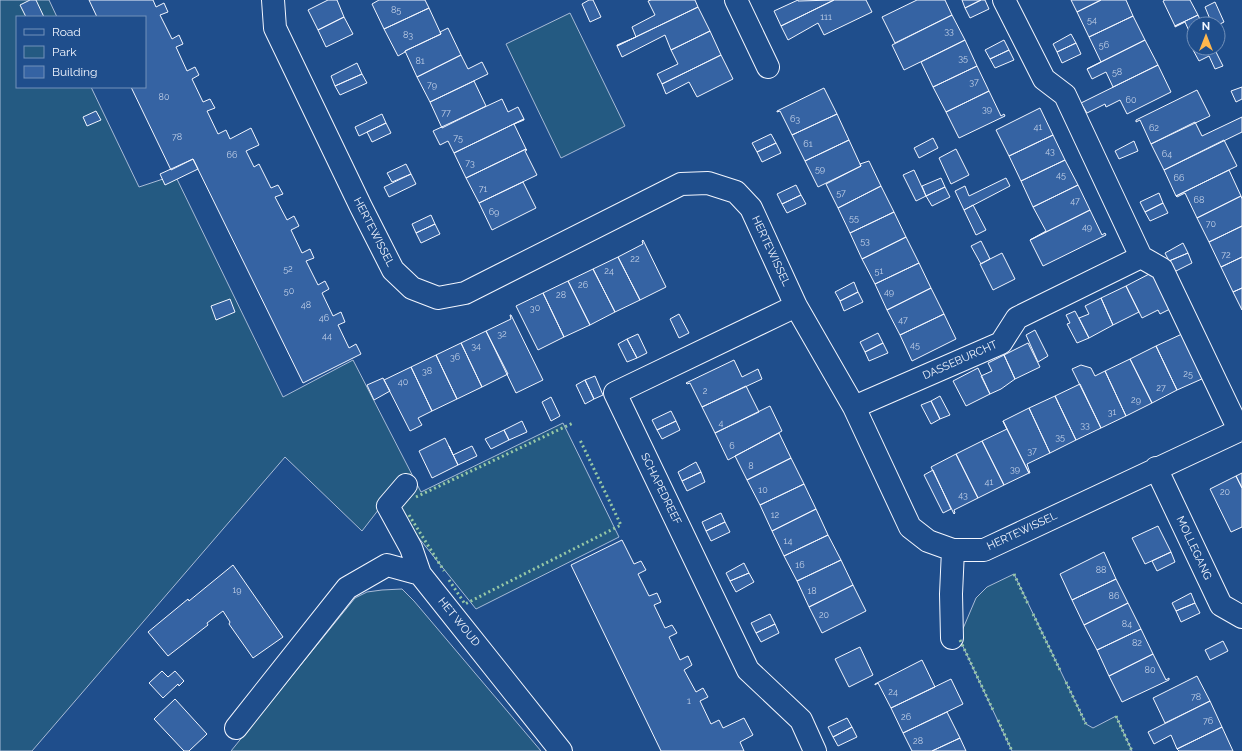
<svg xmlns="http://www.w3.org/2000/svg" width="1242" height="751" viewBox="0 0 1242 751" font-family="Raleway,sans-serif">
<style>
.green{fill:#245a82;stroke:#a8bbd7}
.building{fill:#3563a3;stroke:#f2f6ff}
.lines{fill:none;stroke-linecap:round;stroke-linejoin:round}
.minor-casing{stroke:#f2f6ff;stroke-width:24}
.minor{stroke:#1f4e8c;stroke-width:22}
.hedge{stroke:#97c8a6;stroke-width:3;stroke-dasharray:2 3;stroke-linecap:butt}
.labels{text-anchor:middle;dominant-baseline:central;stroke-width:3;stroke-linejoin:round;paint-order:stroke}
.number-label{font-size:9px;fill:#c3d1e8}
.street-label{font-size:11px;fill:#f2f6ff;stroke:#1f4e8c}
</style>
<rect width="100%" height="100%" fill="#1f4e8c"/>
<path class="green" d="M0 0H49L57 17H17V87H91L139 187 175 175 283 397 353 360 421 492 563 423 619 537 476 609 397 511 386 500 362 531 285 457 32 751H0Z
M570 13 625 126 561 158 506 44Z
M1014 574 1086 724 1093 728 1116 716 1132 751H1012L959 638 976 598 987 587Z
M402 589 414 601 541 751H231L355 598 367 592 382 590Z"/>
<path class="building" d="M30 0H36L44 17H26L20 5Z
M89 0H153L156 7 164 3 168 12 160 15 172 39 179 35 183 44 176 47 187 71 195 67 199 75 192 79 203 102 210 99 215 108 207 111 218 134 226 130 230 139 251 128 259 145 246 151 254 167 259 164 271 188 278 185 283 194 275 197 287 220 294 216 299 226 291 230 302 253 310 249 314 258 306 261 318 285 325 281 329 289 322 293 333 316 341 312 345 322 338 325 349 348 356 344 361 354 303 383 193 159 171 170 131 87H145V17H97Z
M328 0H337L344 17 318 30 308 10Z
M379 0H425L429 8 384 29 372 4Z
M589 0H593L601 17 590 22 582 4Z
M651 0H695L698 7 617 46V45L636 37 632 27 655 15 648 1Z
M798 0V1L834 0 781 26 774 11Z
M834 0H866L872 12 824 35 818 23 788 40 781 26Z
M917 0H945L952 15 895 43 882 17Z
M962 0H981L965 8Z
M981 0H985L989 9 970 18 965 8Z
M1071 0H1101L1077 12Z
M1101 0H1126L1133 16 1089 37 1077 12Z
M1165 0H1190L1198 15 1175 26 1163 1Z
M1215 2 1224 22 1218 25 1212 24 1205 7Z
M698 7 710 31 671 50 665 35 622 57 617 46Z
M429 8 441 34 405 51V52L398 56 384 29Z
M952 15 965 40 904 70 892 45Z
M1198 15 1202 24H1194V42L1185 22 1175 27V26Z
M1133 16 1145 40 1087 69 1101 62 1089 37Z
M344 17 353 34 326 47 318 30Z
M448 28 461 55 417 77 405 51 441 34 440 32Z
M710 31 721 55 662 84 657 74 678 64 671 50Z
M1071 34 1076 43 1057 52 1053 44Z
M965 40 977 66 933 87 921 62Z
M1004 40 1009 50 990 59 985 50Z
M1145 40 1158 65 1113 87 1106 72 1092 79 1087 69Z
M1076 43 1081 54 1062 63 1057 52Z
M1194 47 1214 48 1223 66 1215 69 1209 56 1199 61 1192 48Z
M1009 50 1014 60 995 68 990 59Z
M461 55 468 69 482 62 488 74 430 102 417 77Z
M721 55 733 79 697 97 689 82 666 94 662 84Z
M357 63 362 74 335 86 331 76Z
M1158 65 1171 92 1127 114 1120 100 1106 107 1105 104 1087 113 1081 103Z
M977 66 989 91 946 112 933 87Z
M362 74 367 83 340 95 335 86Z
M474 81 486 106 442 128 430 102Z
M1242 87V99L1236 102 1231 91Z
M824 88 837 114 792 135 780 111 777 112V111Z
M1197 90 1210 116 1151 144 1140 120 1136 122V120Z
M989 91 1001 116 1004 114 1005 116 959 138 946 112Z
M502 99 508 112 518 107 524 119 454 153 448 141 440 145 433 131Z
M1040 108 1053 135 1009 156 996 130Z
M96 111 101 120 87 126 83 117Z
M382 114 386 123 359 136 355 127Z
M837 114 849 140 805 161 792 135Z
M1242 117V132L1164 170 1151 144 1195 122 1202 136Z
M524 119V120L514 124 526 149 466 178 454 153Z
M386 123 391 133 372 142 367 132Z
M771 134 776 143 757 152 752 143Z
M1053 135 1065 160 1021 181 1009 156Z
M933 138 938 148 919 158 914 148Z
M849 140 861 166 818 187 805 161Z
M1224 140 1237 166 1176 196 1164 170Z
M1134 141 1138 151 1119 159 1115 151Z
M776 143 781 153 762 162 757 152Z
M526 149 527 150 525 151 537 175 479 203 466 178Z
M956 149 969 175 951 184 939 158Z
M193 159 198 169 165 185 160 174Z
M1065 160 1078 185 1033 207 1021 181Z
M869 161 881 186 838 208 826 184 861 166 860 164Z
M406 164 411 174 392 182 387 173Z
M914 170 926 196 916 201 903 175Z
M1229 170 1241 196 1197 218 1185 193 1177 197 1176 196Z
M411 174 416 184 389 197 384 187Z
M941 178 945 187 926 196 922 186Z
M1006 178 1010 186 964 210 955 191 965 186 969 196Z
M523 182 536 208 492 230 479 203Z
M796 185 801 195 782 204 777 194Z
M1078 185 1090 210 1030 240 1046 231 1033 207Z
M881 186 894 212 850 233 838 208Z
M945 187 950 197 932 206 926 196Z
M1159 193 1163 203 1145 212 1140 202Z
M801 195 806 204 787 213 782 204Z
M1241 196 1242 199V226L1209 242 1197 218Z
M1163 203 1168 213 1150 221 1145 212Z
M973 205 986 230 976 235 964 210Z
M1090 210 1102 235 1105 233 1106 235 1043 266 1030 240Z
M894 212 906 237 862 259 850 233Z
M431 215 435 224 416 233 412 224Z
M435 224 440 234 421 243 416 233Z
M1242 226V257L1221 267 1209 242Z
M906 237 919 263 875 284 862 259Z
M643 240 666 287 640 300 618 257 643 244 642 241Z
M981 241 990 259 981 264 971 246Z
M1183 243 1188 253 1169 261 1165 253Z
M1002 253 1015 279 993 290 980 264Z
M1188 253 1192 263 1174 272 1169 261Z
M618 257 640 300 615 312 593 269Z
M1242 257V288L1233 292 1221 267Z
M919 263 931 288 887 310 875 284Z
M593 269 615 312 590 325 568 281Z
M1153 272 1170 309 1160 314 1158 310 1142 318 1126 286Z
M568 281 590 325 564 337 543 293Z
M854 282 858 292 840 301 835 292Z
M1126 286 1139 312 1113 325 1101 298Z
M931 288 944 314 900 335 887 310Z
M1242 288V310L1233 292Z
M858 292 863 302 844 311 840 301Z
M543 293 564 337 538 350 516 306Z
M1101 298 1113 325 1089 338 1079 318 1089 314 1085 306Z
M230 299 235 312 216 320 211 306Z
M1075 311 1089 338 1077 343 1067 324 1070 323 1066 315Z
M679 314 689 333 679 338 670 319Z
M944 314 956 339 912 361 900 335Z
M510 315H511L543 380 516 393 486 331 511 319Z
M1035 330 1048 356 1038 362 1026 335Z
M486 331 508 374 482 387 461 343Z
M878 333 883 343 865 352 860 342Z
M638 334 647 353 637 358 627 339Z
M1182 334 1204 378 1177 390 1156 346Z
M627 339 637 358 627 362 618 344Z
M461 343 482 387 457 399 436 355Z
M883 343 888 353 869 361 865 352Z
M1028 343 1040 367 1015 379 1004 355Z
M1156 346 1177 390 1152 403 1130 359Z
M436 355 457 399 432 411 411 367Z
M1004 355 1015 379 1001 389 990 394 981 376 992 371 988 363Z
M1130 359 1152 403 1126 416 1105 371Z
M734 360 742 377 758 369 762 379 702 407 690 383 687 384 686 383Z
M1081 365 1091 368 1095 376 1105 371 1126 416 1101 428 1072 369Z
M411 367 432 411 418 418 422 425 410 431 384 380Z
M978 368 990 394 966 406 953 381Z
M595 376 603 395 594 399 585 380Z
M383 378 390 391 374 400 367 385Z
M585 380 594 399 585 404 576 385Z
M1080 384 1101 428 1076 440 1055 396Z
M746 386 759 412 715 433 702 407Z
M940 396 950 415 940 419 931 401Z
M1055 396 1076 440 1050 453 1029 408Z
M551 397 560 416 551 421 542 402Z
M931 401 940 419 931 424 921 405Z
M770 406 782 431 728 460 715 433Z
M1029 408 1050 453 1027 464 1030 473H1029L1003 421Z
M671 411 676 421 657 430 652 420Z
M522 421 527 432 509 440 504 430Z
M676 421 680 430 662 439 657 430Z
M1003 421 1029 473 1004 485 982 441 1007 429Z
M504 430 509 440 491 449 485 439Z
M779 433 791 458 747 480 735 456Z
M445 438 458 465 432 478 419 451Z
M982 441 1004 485 978 498 956 454Z
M449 446 453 455 472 446 477 456 458 465Z
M956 454 978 498 954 510 955 513 954 514 931 467Z
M791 458 804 484 760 505 747 480Z
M696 462 701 472 682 481 678 472Z
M933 470 951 509 943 513 924 475Z
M701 472 705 482 687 491 682 481Z
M1242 473V488L1236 476Z
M1236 476 1242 488V527L1231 532 1210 489Z
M804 484 816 509 772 531 760 505Z
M816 509 828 535 784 556 772 531Z
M721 513 725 522 706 531 702 522Z
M725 522 730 532 711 541 706 531Z
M1158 526 1171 552 1145 564 1132 538Z
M828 535 841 560 797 581 784 556Z
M622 540 634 564 641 561 646 570 638 574 649 596 657 593 661 602 654 605 665 628 672 625 677 633 669 637 680 660 688 656 692 665 684 670 696 692 703 688 708 697 700 701 711 724 719 720 723 728 744 718 753 735 740 742 744 751H661L571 565Z
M1104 552 1116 579 1072 600 1060 574Z
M1171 552 1175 562 1157 571 1152 561Z
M841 560 853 585 809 607 797 581Z
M744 563 749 573 730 581 726 573Z
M233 565 283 637 253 658 229 624 230 622 223 611 207 623 208 625 168 656 148 632 188 599 189 601Z
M749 573 754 582 736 592 730 581Z
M1116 579 1128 603 1084 625 1072 600Z
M853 585 866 611 822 633 809 607Z
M1191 593 1195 603 1176 611 1172 603Z
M1128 603 1141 629 1097 650 1084 625Z
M1195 603 1200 613 1181 622 1176 611Z
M770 614 775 624 756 633 751 623Z
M775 624 779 633 761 642 756 633Z
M1141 629 1153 654 1109 676 1097 650Z
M1223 641 1228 651 1210 660 1205 650Z
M860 647 873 675 849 687 835 659Z
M1153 654 1166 680 1169 678V680L1122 702 1109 676Z
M922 660 935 687 891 708 878 683 875 685V684Z
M162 671 168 677 175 671 184 681 179 686 178 684 163 698 149 683Z
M1197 676 1210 701 1165 723 1153 698Z
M951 679 963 704 903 733 891 708Z
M175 699 207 734 189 751H184L154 719Z
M1210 701 1222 727 1177 749 1171 735 1154 744 1148 732Z
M947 712 960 738 932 751H912L903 733Z
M847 718 852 727 833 737 828 727Z
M852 727 857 737 838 746 833 737Z
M1222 727 1233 751H1179L1177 749Z
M960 738 966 751H932Z"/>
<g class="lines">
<g class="minor-casing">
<path id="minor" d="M273 0 275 28 361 207 393 270 412 288 438 298 465 293 681 184 708 183 736 192 751 208 796 306 854 407 910 527 928 541 953 550H984L1242 429
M736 0 768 67
M1004 0 1044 79 1065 95 1141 257 1162 269 1239 430
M796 306 615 393 748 670 801 720 815 751
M854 407 1001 343 1017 318 1141 257
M1156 468 1221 605 1242 617
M406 485 388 506 411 548 420 574 561 751
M952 638 951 594 953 550
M236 728 347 588 387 565 420 574"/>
</g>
<use href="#minor" class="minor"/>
<path class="hedge" d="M416 497 573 423
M409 515 444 571
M1014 574 1028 604
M449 580 465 604 621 525 580 440
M1033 614 1061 672
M960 640 993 710
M1066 682 1086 724
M1116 716 1132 751
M998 720 1012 751"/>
</g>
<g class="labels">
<g class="number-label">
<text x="396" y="10">85</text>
<text x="826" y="17">111</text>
<text x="1092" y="20">54</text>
<text x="949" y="31">33</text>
<text x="408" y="35">83</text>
<text x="1104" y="45">56</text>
<text x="963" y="58">35</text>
<text x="420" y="61">81</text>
<text x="1117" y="72">58</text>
<text x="974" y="82">37</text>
<text x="432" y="85">79</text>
<text x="164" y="97">80</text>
<text x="1131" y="100">60</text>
<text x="987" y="109">39</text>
<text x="446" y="113">77</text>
<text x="795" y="119">63</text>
<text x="1038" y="127">41</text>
<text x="1154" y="128">62</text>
<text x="177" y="137">78</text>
<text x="458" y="138">75</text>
<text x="808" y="144">61</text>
<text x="1050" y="151">43</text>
<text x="1167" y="154">64</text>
<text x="232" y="155">66</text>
<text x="470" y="163">73</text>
<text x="820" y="169">59</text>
<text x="1061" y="175">45</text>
<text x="1179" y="178">66</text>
<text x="483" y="189">71</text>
<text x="841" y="193">57</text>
<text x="1199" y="200">68</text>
<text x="1075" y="201">47</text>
<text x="494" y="212">69</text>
<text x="854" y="218">55</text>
<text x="1211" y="224">70</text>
<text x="1087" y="227">49</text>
<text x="865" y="241">53</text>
<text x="1226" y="255">72</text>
<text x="635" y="259">22</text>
<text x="288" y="269">52</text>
<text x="609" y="271">24</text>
<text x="879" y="271">51</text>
<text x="583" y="285">26</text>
<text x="289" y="291">50</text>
<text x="889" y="292">49</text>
<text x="561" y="295">28</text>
<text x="306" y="305">48</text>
<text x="535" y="308">30</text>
<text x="324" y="318">46</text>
<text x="903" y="320">47</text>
<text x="502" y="334">32</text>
<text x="327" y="336">44</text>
<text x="915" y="345">45</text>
<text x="476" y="346">34</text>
<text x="455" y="357">36</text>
<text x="427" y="371">38</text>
<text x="1188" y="374">25</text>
<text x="403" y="382">40</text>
<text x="1161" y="388">27</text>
<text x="705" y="391">2</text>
<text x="1136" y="400">29</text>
<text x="1112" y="412">31</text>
<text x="721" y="423">4</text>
<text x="1085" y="425">33</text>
<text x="1060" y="437">35</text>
<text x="732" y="446">6</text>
<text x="1032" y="451">37</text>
<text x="751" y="466">8</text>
<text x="1015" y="469">39</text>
<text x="989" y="482">41</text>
<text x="763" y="490">10</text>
<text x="1225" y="492">20</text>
<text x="963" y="495">43</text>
<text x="775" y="515">12</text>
<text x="788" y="541">14</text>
<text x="800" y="565">16</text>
<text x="1101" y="570">88</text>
<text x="237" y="590">19</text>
<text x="812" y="591">18</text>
<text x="1114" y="596">86</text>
<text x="824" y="615">20</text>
<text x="1127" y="624">84</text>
<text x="1137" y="643">82</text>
<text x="1150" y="670">80</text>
<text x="893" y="692">24</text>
<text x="1196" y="697">78</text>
<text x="689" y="701">1</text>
<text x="906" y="717">26</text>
<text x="1208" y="721">76</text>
<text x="918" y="741">28</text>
</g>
<g class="street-label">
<text transform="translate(374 232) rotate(63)">HERTEWISSEL</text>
<text transform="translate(771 251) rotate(65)">HERTEWISSEL</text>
<text transform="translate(960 360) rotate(-24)">DASSEBURCHT</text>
<text transform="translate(661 489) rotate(64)">SCHAPEDREEF</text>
<text transform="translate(1022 531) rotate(-25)">HERTEWISSEL</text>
<text transform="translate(1194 548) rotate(65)">MOLLEGANG</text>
<text transform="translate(459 622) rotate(51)">HET WOUD</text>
</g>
</g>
<rect x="16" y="16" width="130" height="72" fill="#1f4e8c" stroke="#7391ba"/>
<rect x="24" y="29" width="20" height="6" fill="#1f4e8c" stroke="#7391ba"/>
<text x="52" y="36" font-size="12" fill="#f2f6ff">Road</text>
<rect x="24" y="46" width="20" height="12" fill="#245a82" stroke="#7391ba"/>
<text x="52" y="56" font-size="12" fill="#f2f6ff">Park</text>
<rect x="24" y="66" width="20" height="12" fill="#3563a3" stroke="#7391ba"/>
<text x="52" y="76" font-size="12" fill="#f2f6ff">Building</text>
<g transform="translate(1206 36)"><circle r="19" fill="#1f4e8c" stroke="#7391ba"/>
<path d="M0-3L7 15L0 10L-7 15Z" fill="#ffb74d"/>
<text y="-6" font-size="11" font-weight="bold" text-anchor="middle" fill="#f2f6ff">N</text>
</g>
</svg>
